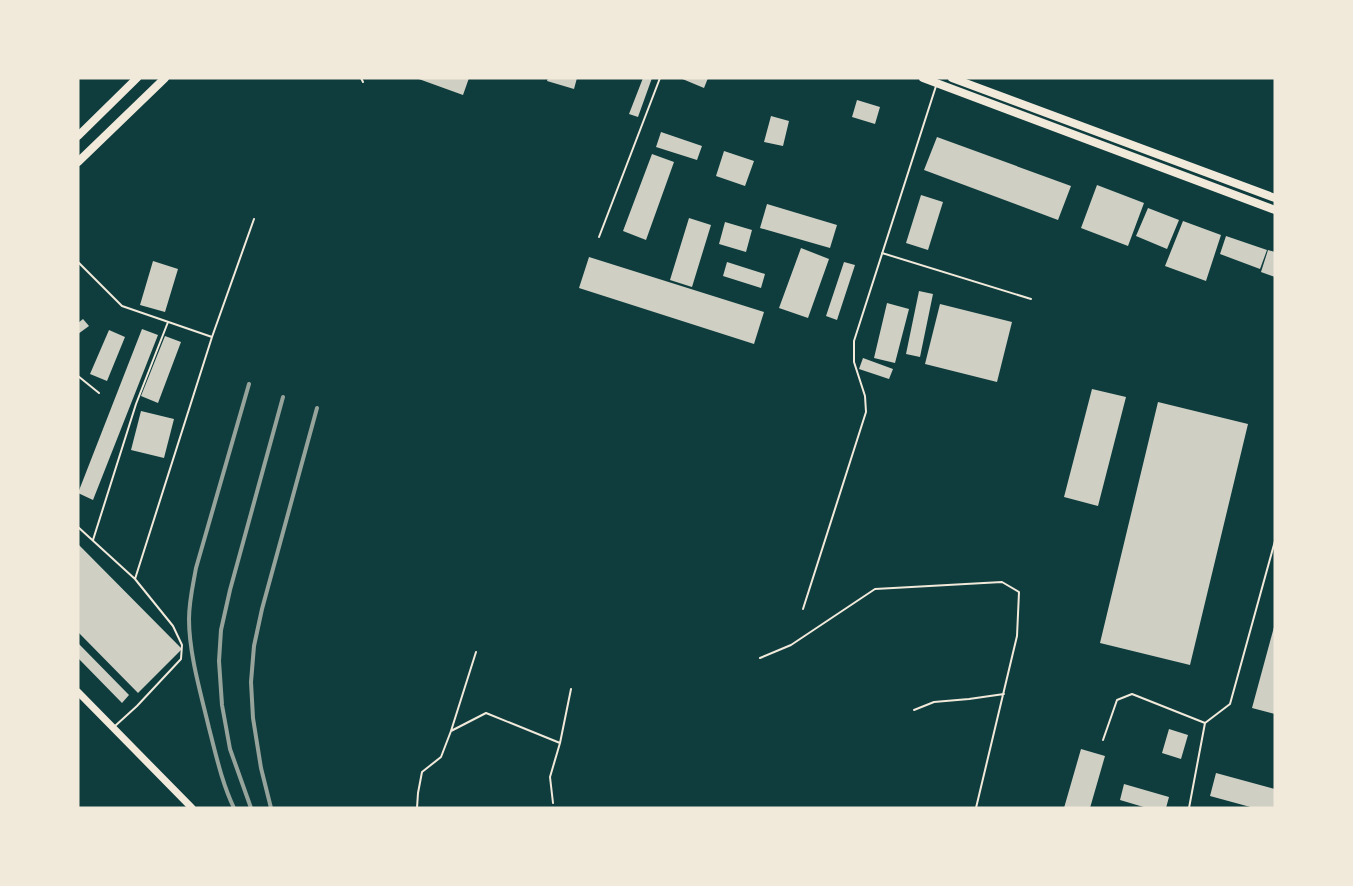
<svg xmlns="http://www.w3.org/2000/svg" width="1353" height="886" viewBox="0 0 1353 886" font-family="Barlow,sans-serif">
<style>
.building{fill:#cfcfc3}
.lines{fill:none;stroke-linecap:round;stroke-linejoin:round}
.service{stroke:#f1e9da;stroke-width:2}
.tertiary{stroke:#f1e9da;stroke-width:7}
.secondary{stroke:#f1e9da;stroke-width:8}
.primary{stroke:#f1e9da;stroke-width:8}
.rail{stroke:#97a49c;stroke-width:4}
</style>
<rect width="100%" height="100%" fill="#0f3d3e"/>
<path class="building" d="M416 78H469L463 95Z
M548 78H577L574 89 547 81Z
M643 78H652L638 117 629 114Z
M680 78H708L704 88Z
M857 100 880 107 875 124 852 117Z
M771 116 789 121 783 146 764 142Z
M661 132 702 146 697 160 656 147Z
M937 137 1071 186 1058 220 924 170Z
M724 151 754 161 745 186 716 176Z
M652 154 674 162 646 240 623 231Z
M1097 185 1144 203 1128 246 1081 228Z
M921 195 943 202 928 250 906 243Z
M767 204 837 225 830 248 760 228Z
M1148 208 1179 220 1167 249 1136 236Z
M689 218 711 225 692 287 670 280Z
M1183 221 1221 235 1206 281 1165 266Z
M725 222 752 230 746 252 719 244Z
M1226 236 1267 250 1260 269 1220 254Z
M801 248 829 259 808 318 779 308Z
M1268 250 1275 252V277L1261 272Z
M589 257 764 312 754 344 579 288Z
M153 261 178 269 165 312 140 305Z
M727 262 765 274 761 288 723 276Z
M844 262 855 265 837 320 826 316Z
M919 291 933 294 920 357 906 354Z
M887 303 909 309 895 363 874 358Z
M940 304 1012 322 997 382 925 364Z
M83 319 89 326 78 334V323Z
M142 329 158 335 93 500 78 493Z
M109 330 125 337 107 381 90 374Z
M165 336 181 342 158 403 141 396Z
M863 358 893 369 889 379 859 369Z
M1092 389 1126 397 1098 506 1064 497Z
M1158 402 1248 424 1190 665 1100 643Z
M141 411 174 419 164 458 131 450Z
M78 544 182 649 138 693 78 632Z
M1274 627H1275V714L1252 708Z
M78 643 129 695 122 703 78 658Z
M1169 729 1188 735 1181 759 1162 753Z
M1081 749 1105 756 1090 808H1064Z
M1216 773 1275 789V808H1254L1210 796Z
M1124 784 1169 797 1166 808H1147L1120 800Z"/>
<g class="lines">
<path class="service" d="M361 78 363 82
M599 237 660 78
M882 253 1031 299
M78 262 122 306 212 337 135 579 173 626 182 645 181 659 137 706 115 726
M212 337 254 219
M78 376 99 393
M78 527 135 579
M93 540 136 404 168 322
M803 609 866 412 865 396 854 362V341L936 86
M760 658 791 645 875 589 1002 582 1019 592 1017 636 976 808
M914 710 934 702 969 699 1004 694
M451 731 476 652
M1103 740 1117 700 1132 694 1205 723
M553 803 550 777 560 743 571 689
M417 808 418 793 422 772 441 757 451 731 486 713 560 743
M1189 808 1205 723 1230 704 1275 541"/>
<path class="tertiary" d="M78 692 192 808"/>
<path class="secondary" d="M78 136 137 78
M78 162 165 78"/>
<path class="primary" d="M923 78 1275 210
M952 78 1275 198"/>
<path class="rail" d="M234 808C222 783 216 755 209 728 201 694 189 654 189 619 189 601 193 585 196 568L249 384
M251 808 230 749 222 705 219 661 221 630 230 590 283 397
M271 808 261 768 253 718 251 682 254 646 262 609 317 408"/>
</g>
<rect width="1353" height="886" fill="none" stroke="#f1e9da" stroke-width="159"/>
</svg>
